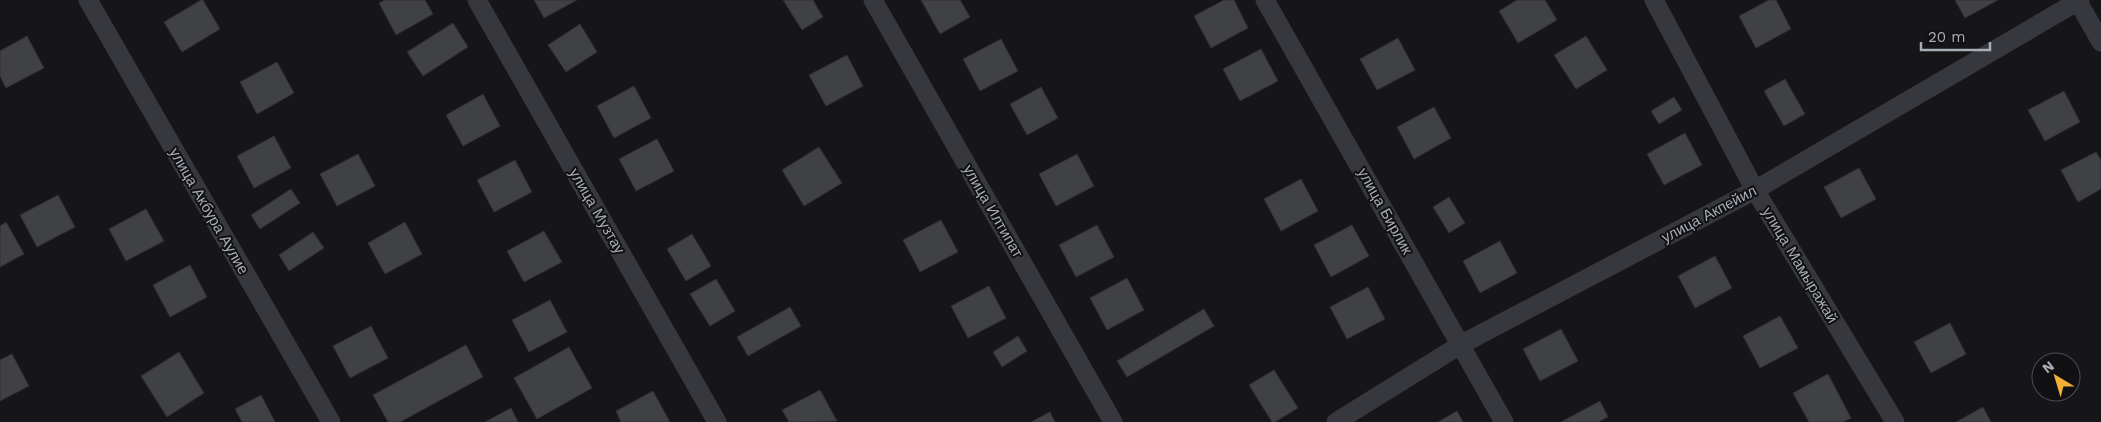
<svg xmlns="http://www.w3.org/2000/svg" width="2101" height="422" viewBox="0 0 2101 422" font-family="'Work Sans',sans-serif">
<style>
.building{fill:#404145;stroke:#303034}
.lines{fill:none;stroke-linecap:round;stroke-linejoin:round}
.minor{stroke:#37383d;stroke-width:19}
.labels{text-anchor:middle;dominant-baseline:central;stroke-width:4;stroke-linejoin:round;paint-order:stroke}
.street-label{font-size:15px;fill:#a8adb8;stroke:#111113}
</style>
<rect width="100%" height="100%" fill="#161618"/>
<path class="building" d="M201 0H203L220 29 182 52 164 22Z
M385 0H425L433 14 396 35 379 3Z
M534 0H577L544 18Z
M783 0H813L823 17 802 30Z
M921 0H960L970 17 940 34Z
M1224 0H1234L1248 28 1211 48 1194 16Z
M1517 0H1545L1557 20 1518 43 1499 11Z
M1769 0H1776L1791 29 1756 48 1739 16Z
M1955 0H1998L1965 18Z
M453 23 468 47 423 76 407 52Z
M580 24 597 52 566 72 548 45Z
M27 36 44 68 6 88 0 76V51Z
M1586 36 1607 70 1576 89 1554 55Z
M1398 38 1415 70 1377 90 1360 59Z
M1001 39 1018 71 980 91 963 59Z
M1261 49 1278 81 1240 101 1223 69Z
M847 55 863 86 826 106 809 75Z
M277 62 294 93 257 114 240 82Z
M1785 79 1805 114 1784 126 1764 91Z
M634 86 651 118 614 138 597 106Z
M1041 87 1058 118 1027 135 1010 104Z
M2064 91 2080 122 2045 141 2028 110Z
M483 94 500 126 463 146 446 115Z
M1674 97 1682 110 1659 124 1651 111Z
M1434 107 1451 138 1414 159 1397 127Z
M1685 133 1702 165 1664 185 1647 154Z
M274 136 291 168 254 188 237 156Z
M657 139 674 171 636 191 619 159Z
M819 147 842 183 804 206 782 170Z
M2096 152 2101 160V189L2078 202 2061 170Z
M358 154 375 186 337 206 320 174Z
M1077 154 1094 186 1056 206 1039 174Z
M515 160 532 192 494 212 477 180Z
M1859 168 1876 199 1841 218 1824 187Z
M1301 179 1318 211 1281 231 1264 199Z
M291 189 300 203 260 229 251 215Z
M58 195 75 227 37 247 20 215Z
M1449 197 1465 223 1449 233 1433 207Z
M146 209 164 241 126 261 109 229Z
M941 220 958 252 920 272 903 240Z
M6 222 24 254 0 267V226Z
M405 222 422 254 385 274 368 243Z
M1097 225 1114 257 1076 277 1059 245Z
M1352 225 1369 256 1331 277 1314 245Z
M544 231 562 262 524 282 507 251Z
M313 232 324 248 289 271 279 255Z
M692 234 711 266 686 281 667 249Z
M1500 241 1517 273 1480 293 1463 261Z
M1715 256 1732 288 1695 308 1678 276Z
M190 265 207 297 170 317 153 285Z
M1127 278 1144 310 1107 330 1090 298Z
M716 279 735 311 710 326 690 294Z
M989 286 1006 318 968 338 951 306Z
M1368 287 1385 319 1347 339 1330 307Z
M550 300 567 332 529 352 512 320Z
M790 307 801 326 748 356 737 337Z
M1204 309 1214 326 1127 377 1117 361Z
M1780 316 1798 348 1760 368 1743 336Z
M1950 323 1966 354 1931 373 1914 342Z
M371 326 388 358 350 378 333 346Z
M1561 329 1578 361 1540 381 1523 349Z
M1018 336 1027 351 1002 367 993 352Z
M466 345 483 377 400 422H388L373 395Z
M569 347 592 388 537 419 514 378Z
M179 352 204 393 167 417 141 376Z
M12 354 29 386 0 401V360Z
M1274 370 1298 408 1275 422H1272L1249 385Z
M1828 374 1851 418 1843 422H1809L1793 393Z
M820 390 837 421 789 422 782 410Z
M653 391 670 422H621L616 411Z
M261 395 275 422H242L235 409Z
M1600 401 1608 417 1598 422H1561Z
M1983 407 1991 422H1956Z
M511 408 518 422H485Z
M1457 411 1463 422H1438Z
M1050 412 1055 422H1031Z"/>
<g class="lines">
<path class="minor" d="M88 0 331 422
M477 0 717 422
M873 0 1113 422
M1265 0 1504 422
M1654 0 1755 190 1895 422
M2077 0 2101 42
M1336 422 1460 345 1755 190 2080 0"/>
</g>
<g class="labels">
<g class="street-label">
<text transform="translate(209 211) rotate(60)">улица Акбура Аулие</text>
<text transform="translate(597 211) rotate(60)">улица Музтау</text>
<text transform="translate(993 211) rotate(60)">улица Илтипат</text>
<text transform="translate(1385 211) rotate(61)">улица Бирлик</text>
<text transform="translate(1709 214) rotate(-28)">улица Акпейил</text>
<text transform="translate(1800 265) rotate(59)">улица Мамыражай</text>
</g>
</g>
<g transform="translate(2056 377) rotate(322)"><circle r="24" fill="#111113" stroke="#4d4f55"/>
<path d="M0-4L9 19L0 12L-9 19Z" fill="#f2b134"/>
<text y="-8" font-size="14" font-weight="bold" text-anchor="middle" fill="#a8adb8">N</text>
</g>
<path d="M1921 42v8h69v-8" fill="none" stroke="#a8adb8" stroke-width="2.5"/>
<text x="1928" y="42" font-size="15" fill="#a8adb8" stroke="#111113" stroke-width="4" paint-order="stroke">20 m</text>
</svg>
